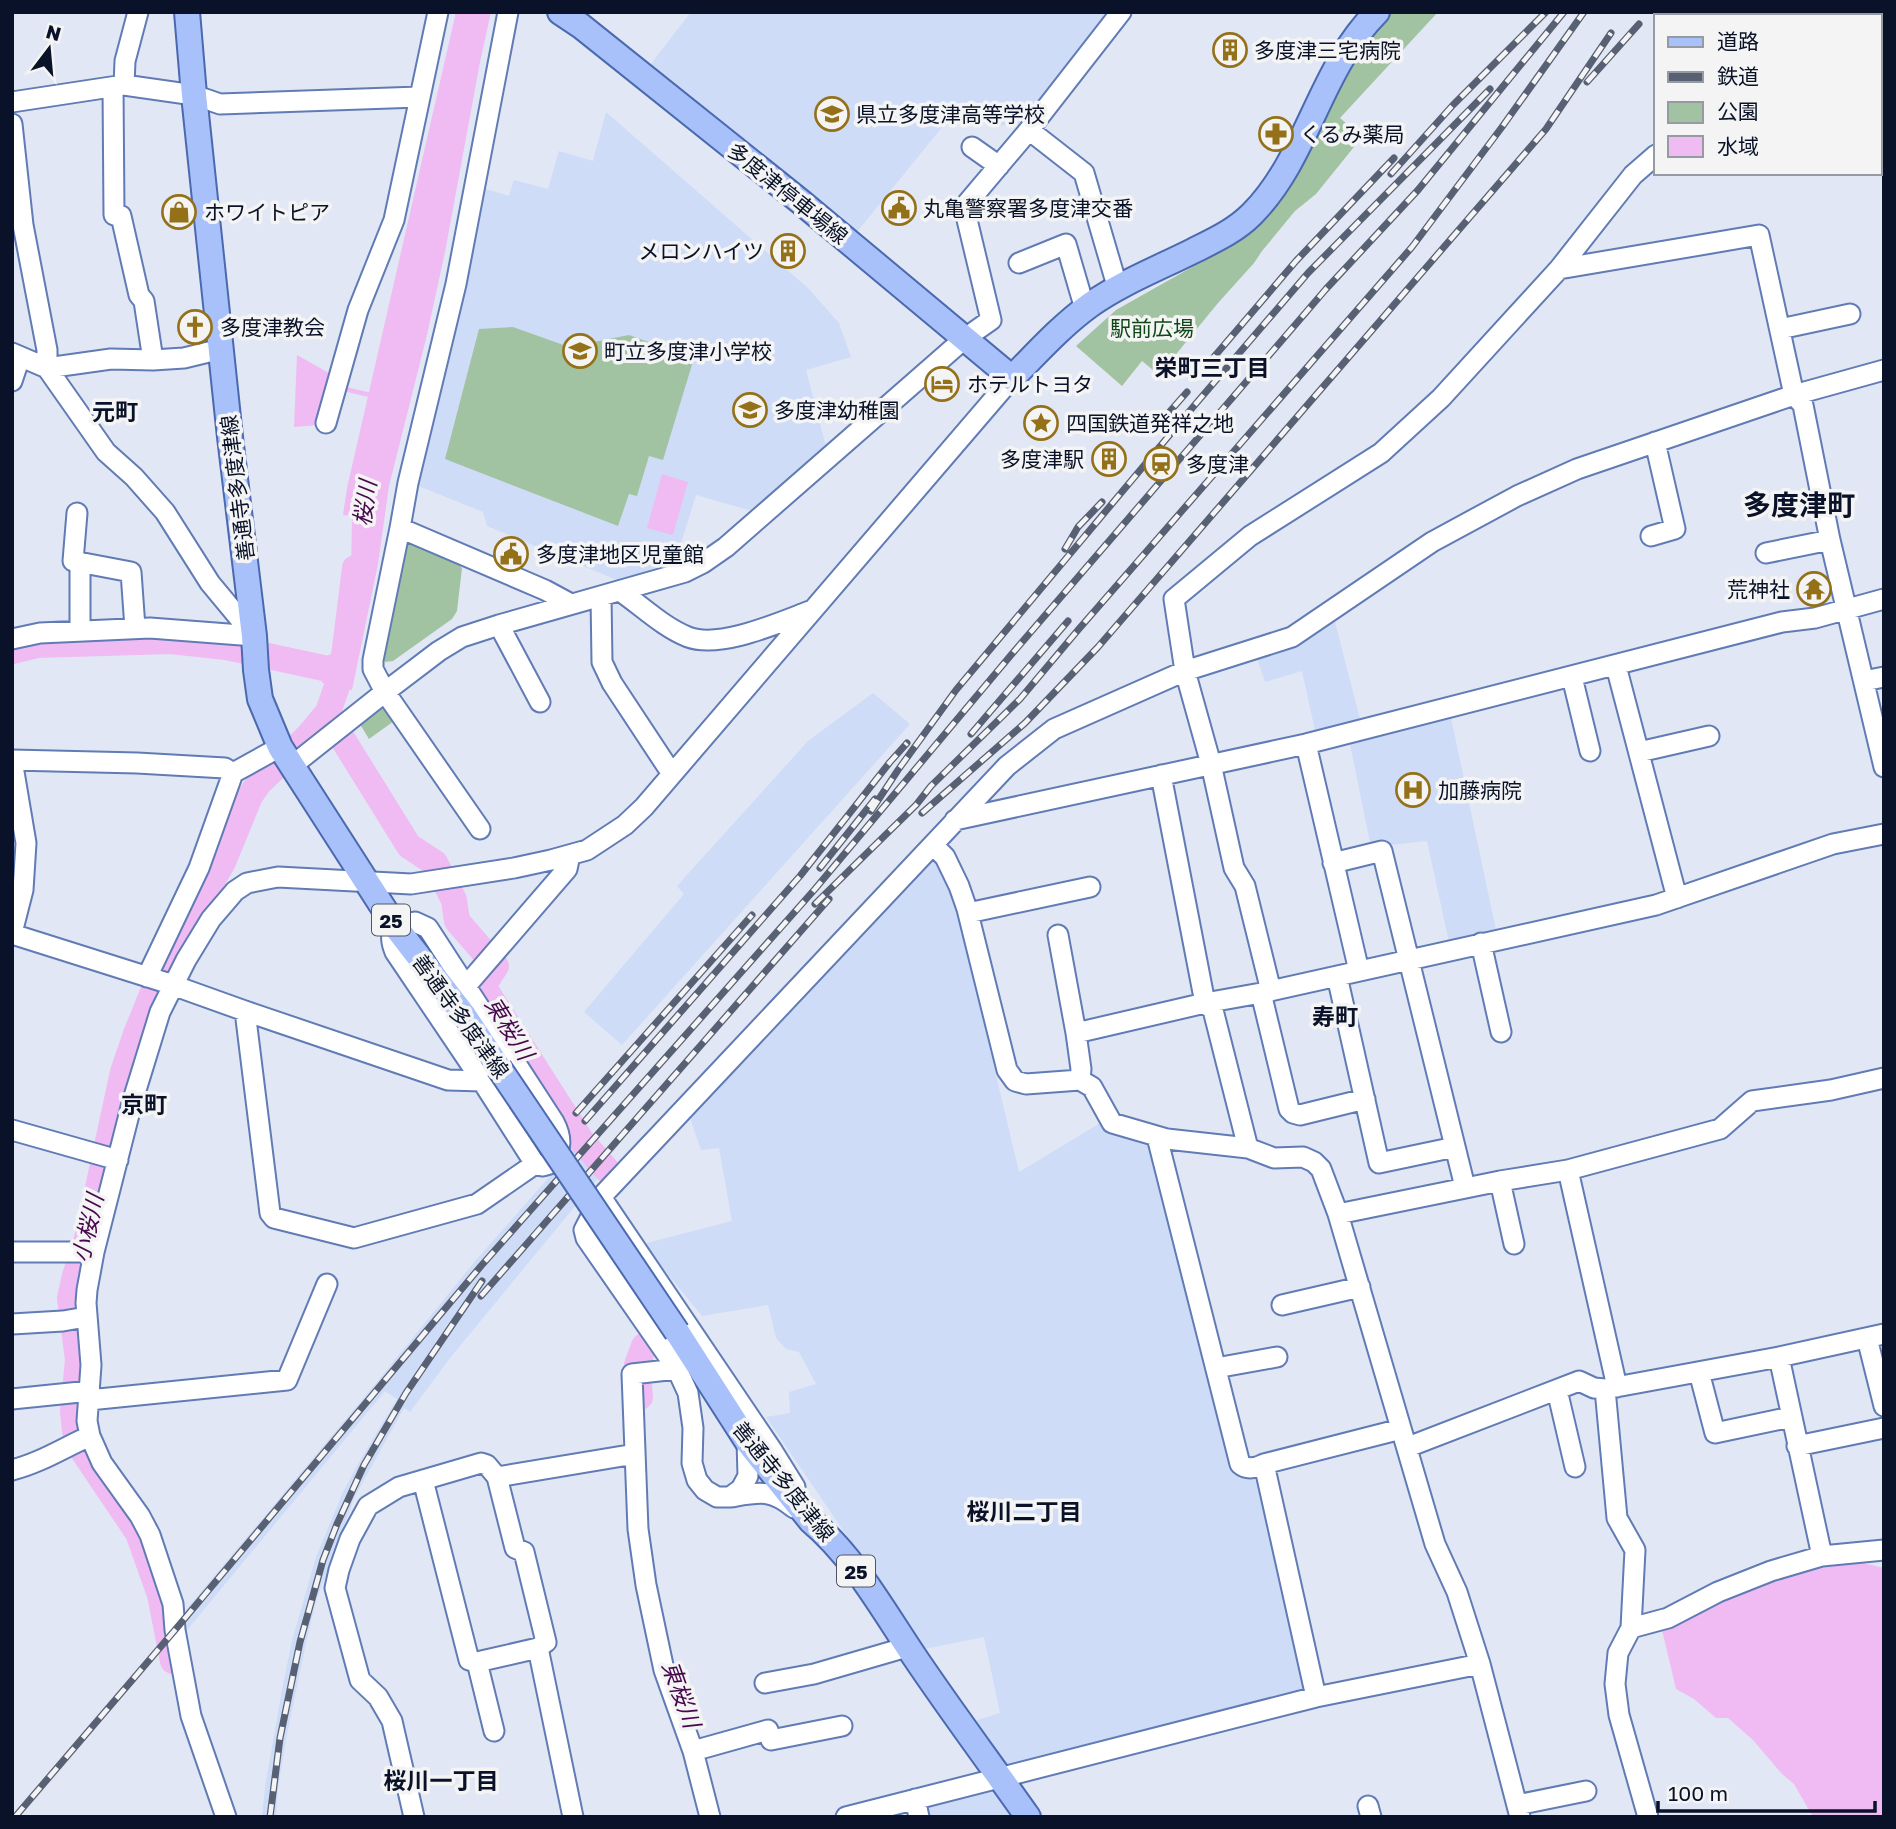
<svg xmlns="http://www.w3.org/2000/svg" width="1896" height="1829" viewBox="0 0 1896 1829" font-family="'Golos Text','Noto Sans JP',sans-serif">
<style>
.built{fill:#cedcf8}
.green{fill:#a2c3a1}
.water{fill:#efbbf2}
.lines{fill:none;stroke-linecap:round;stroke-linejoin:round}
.stream{stroke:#efbbf2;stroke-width:4.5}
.river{stroke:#efbbf2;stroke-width:26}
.minor-casing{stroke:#617bb5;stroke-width:23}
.major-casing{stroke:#4b69af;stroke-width:28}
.minor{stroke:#fff;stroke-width:19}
.major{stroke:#a8c1fa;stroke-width:24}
.rail-casing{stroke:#586073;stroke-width:7}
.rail{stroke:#f4f4f4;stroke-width:4.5;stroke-dasharray:13;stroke-linecap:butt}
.major-bridge-casing{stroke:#4b69af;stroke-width:28;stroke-linecap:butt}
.major-bridge{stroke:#a8c1fa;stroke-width:24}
.labels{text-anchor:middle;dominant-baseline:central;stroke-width:7;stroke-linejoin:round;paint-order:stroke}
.shield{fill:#f4f4f4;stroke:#505665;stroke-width:2}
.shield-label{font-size:19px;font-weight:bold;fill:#091228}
.poi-label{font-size:21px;fill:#091228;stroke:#f4f4f4;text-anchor:start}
.street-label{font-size:21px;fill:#091228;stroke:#f4f4f4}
.park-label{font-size:21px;fill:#0e4815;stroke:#f4f4f4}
.neighbourhood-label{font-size:23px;font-weight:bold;fill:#091228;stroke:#f4f4f4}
.water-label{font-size:23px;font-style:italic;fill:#47074c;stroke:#f4f4f4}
.district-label{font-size:28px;font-weight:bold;fill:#091228;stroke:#f4f4f4}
</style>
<rect width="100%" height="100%" fill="#e1e7f4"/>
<path class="built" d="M691 12H1114L1022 124 996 126 960 105 857 232 650 65Z
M606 112 808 288 839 323 851 357 806 370 827 451 756 512 696 495 673 569 624 583 487 526 483 512 416 485 483 188 509 196 514 180 548 189 559 151 593 161Z
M1334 618 1364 735 1450 713 1496 930 1449 942 1427 841 1371 847 1349 739 1316 735 1302 671 1265 682 1257 658Z
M873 693 910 724 622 1045 584 1012 684 894 677 886 808 741Z
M930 860H938L960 913 958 915 1019 1172 1102 1122 1108 1134 1145 1141 1151 1144 1231 1469 1237 1475 1247 1478 1263 1477 1310 1693 1011 1770 974 1721 1000 1713 984 1637 924 1649 766 1417 790 1413 789 1392 816 1384 799 1352 786 1349 776 1338 768 1305 702 1316 643 1244 732 1221 719 1148 701 1150 690 1118 900 886Z
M580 1142 604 1171 450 1358 410 1412 404 1408 355 1496 316 1601 306 1643 286 1739 278 1788 276 1817H262L265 1787 282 1690 292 1641 316 1557 343 1492 358 1464 397 1399 385 1391 178 1641 175 1623 377 1382 476 1260Z
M993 1786 1014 1817H928L926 1802Z"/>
<path class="green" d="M1390 12H1438L1340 118 1362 137 1316 194 1295 211 1262 251 1254 263 1218 303 1159 375 1142 361 1122 386 1076 346 1116 310 1233 244 1260 220 1341 78Z
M513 327 569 347 629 335 694 358 663 460 649 456 637 496 629 494 618 526 445 459 479 329Z
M409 544C424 544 453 556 462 568L457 611 452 619 393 661 385 662 381 655 405 550Z
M387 697 401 716 369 739 358 721Z"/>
<path class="water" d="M456 12H491L480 62 445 252 426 339 389 486 378 564 352 690 322 683 327 656 338 650 350 632 352 516 343 515 347 488Z
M297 355 329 373 318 425 294 427Z
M662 474 688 482 673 535 647 528Z
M1845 1562 1863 1563 1884 1568V1817H1813L1794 1784 1782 1774 1753 1740 1728 1718H1716L1694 1699 1676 1689 1662 1630C1717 1603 1784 1570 1845 1562Z"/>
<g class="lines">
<path class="stream" d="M349 390 374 396"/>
<path class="river" d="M12 651 37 645 171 641 226 647 342 672
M328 712 332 722 409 846 435 863 454 900 457 921 496 966 483 986 581 1140 608 1171
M640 1397 637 1365 644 1346
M173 1661 160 1595 138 1533 84 1453 75 1431 73 1411 78 1360 70 1298 75 1276 87 1239 123 1072 136 1034 164 965 223 862 250 796 259 783 308 736 328 712 342 672 355 568"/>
<g class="minor-casing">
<path id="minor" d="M1693 12 1694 16
M124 85 125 61 138 12
M113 87 114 215 121 216 139 295 144 301 153 360
M1880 101 1884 100
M12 102 124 85 194 95 220 104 419 97
M12 124 23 225 47 350V368L106 452 134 477 165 512 210 583 254 636
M1029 130 1084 173 1118 289
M972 147 999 166
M1019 263 1066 244 1085 309
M1559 269 1759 235 1794 395 1803 405 1830 540 1884 767
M1780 329 1850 314
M12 353 47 368 111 359 153 360 184 358 221 349
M12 381 20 357
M326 423 358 310 394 220 438 12
M77 513 73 561 131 572 135 628
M400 528 545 590 571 604
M1651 536 1675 529 1655 442
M1766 553 1830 540
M620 591C643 607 663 627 688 637 720 649 778 623 810 611
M601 596 602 662 612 683 672 774
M499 625 540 702
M80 631V562
M12 639 40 633 150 628 254 636
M1616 666 1677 898
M1572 677 1590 751
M1864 681 1884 677
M1306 744 1359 971
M1639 752 1709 736
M12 760 137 763 225 768 233 773
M12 760 26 843 23 890 12 933
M293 765 385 692 439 651 462 637 499 625 685 572 703 563 726 547 964 339 991 320 964 207 1029 130 1121 12
M1161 775 1205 1003 1213 1010 1248 1148
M955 820 1306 744 1782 622 1815 618 1884 599
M480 829 385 692 373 669V660L400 528 408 483 456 284 508 12
M933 845 945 857 959 886 967 909 1007 1070 1015 1081 1026 1084 1080 1080 1092 1087 1112 1123 1167 1139 1248 1148 1274 1158 1303 1157 1314 1162 1321 1169 1338 1214 1435 1544 1457 1592 1480 1664 1520 1817
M1333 863 1382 851 1465 1187
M968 913 1090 887
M12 934 164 982 245 1011 448 1080 482 1081
M1058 935 1076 1033 1081 1069 1080 1080
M1481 943 1501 1032
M1337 976 1379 1163 1455 1147
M147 977 199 868 233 773 280 747
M466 986 567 869 570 855
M1271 991 1245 886 1234 868 1211 764 1185 671 1174 599 1250 536 1381 453 1441 398 1559 269 1633 175 1656 155
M1261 993 1289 1109 1293 1113 1300 1115 1365 1099
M245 1011 270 1213 274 1218 354 1238 477 1204 535 1164 543 1166 553 1163C562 1148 562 1137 554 1122L428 928 415 922 395 926C390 935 391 942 395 952L482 1081 535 1164
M1076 1033 1205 1003 1261 993 1656 905 1833 844 1884 834
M12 1130 118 1160
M1157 1137 1240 1464C1247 1470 1256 1468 1264 1464
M1568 1170 1617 1387
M1500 1181 1514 1244
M601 1197 772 1450 795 1487
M1338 1214 1500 1181 1568 1170 1720 1129 1752 1101 1831 1090 1884 1078
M12 1252H94
M1282 1305 1360 1287
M12 1324 63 1321 86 1317
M1867 1338 1884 1406
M1779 1357 1822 1556
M1216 1368 1277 1357
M677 1369 632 1374 638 1529 646 1585 664 1670 693 1751 710 1817
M1699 1372 1715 1433 1791 1417
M1605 1389 1617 1518 1635 1550 1631 1628 1618 1653 1615 1684 1619 1715 1648 1817
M1557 1390 1575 1467
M12 1399 90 1391
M89 1400 287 1380 327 1284
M747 1441 748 1476 741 1489 730 1497H717L705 1490 697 1480 692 1463 693 1428 688 1393 677 1369 586 1238 584 1230 601 1197 1007 766 1054 729 1185 671 1292 637 1432 542 1517 496 1577 469 1794 395 1884 370
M1797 1446 1884 1428
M1408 1447 1579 1381 1594 1388 1605 1389 1779 1357 1884 1334
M12 1470C40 1463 63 1448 90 1436
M497 1477 515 1548 524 1552 546 1642 538 1648 573 1817
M423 1480 469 1660 477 1662 494 1731
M731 1497C760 1492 771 1489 794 1508
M1631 1628 1668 1618 1718 1592 1771 1571 1822 1556 1884 1550
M477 1662 538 1648
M765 1683 814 1674 907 1647
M1316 1697 1264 1464 1401 1429
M693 1751 768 1730 771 1740 842 1726
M915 1799 919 1817
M1517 1805 1586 1791
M1368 1806 1371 1817
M226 1817 191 1716 175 1630 173 1604 150 1535 140 1516 102 1463 90 1436 87 1421 91 1365 86 1303 87 1290 94 1252 132 1103 160 1012 186 960 211 919 235 891 247 883 278 877 411 884 514 868 551 860 587 850 625 825 644 807 1012 378
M414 1817 392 1721 378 1697 360 1680 335 1588 339 1570 350 1539 368 1506 399 1487 481 1463 487 1465 497 1477 635 1454
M846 1817 1316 1697 1480 1664"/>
</g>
<g class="major-casing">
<path id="major" d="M187 12 194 95 230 437 254 636 256 670 260 699 280 747 395 926 463 1014 499 1068
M560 12 581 26 801 202 1012 378C1037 353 1061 326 1090 305 1121 283 1159 268 1193 251 1215 240 1235 231 1252 214 1309 156 1318 71 1377 12
M677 1332 747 1441 811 1521C854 1557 883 1610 914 1656 951 1711 990 1763 1028 1817"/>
</g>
<use href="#minor" class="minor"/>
<use href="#major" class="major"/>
<g class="rail-casing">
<path id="rail" d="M1587 82 1639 24
M1391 174 1453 105 1546 12
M1207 365 1296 261 1394 158
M1157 426 1187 392
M1065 549 1078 527 1102 502
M971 734 1068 621
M871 811 898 770 956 690 1193 407 1308 273 1490 89
M922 813 1025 723 1098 647 1546 129 1611 33
M820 868 875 799
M815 904 916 805 931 786 1020 699 1078 630 1412 247 1502 127 1584 12
M576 1113 752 915
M585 1121 800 876 890 762 907 743
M481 1296 829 899
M15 1817 175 1630 481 1266 815 889 1011 655 1326 289 1418 190 1564 12
M270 1817 280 1738 300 1642 323 1560 337 1524 364 1465 406 1393 482 1281"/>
</g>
<use href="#rail" class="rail"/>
<g class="major-bridge-casing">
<path id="major-bridge" d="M499 1068 677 1332"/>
</g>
<use href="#major-bridge" class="major-bridge"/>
</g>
<defs>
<g id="building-ring" transform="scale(1.75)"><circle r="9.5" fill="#f4f4f4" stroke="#947119" stroke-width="1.5"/><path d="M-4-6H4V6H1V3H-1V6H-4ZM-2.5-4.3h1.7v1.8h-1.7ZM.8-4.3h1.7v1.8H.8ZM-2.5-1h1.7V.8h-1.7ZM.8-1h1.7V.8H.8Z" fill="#947119"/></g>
<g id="school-ring" transform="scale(1.75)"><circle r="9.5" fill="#f4f4f4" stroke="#947119" stroke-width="1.5"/><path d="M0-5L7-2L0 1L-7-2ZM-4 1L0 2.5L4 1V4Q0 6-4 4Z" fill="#947119"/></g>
<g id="pharmacy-ring" transform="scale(1.75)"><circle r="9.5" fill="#f4f4f4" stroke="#947119" stroke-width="1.5"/><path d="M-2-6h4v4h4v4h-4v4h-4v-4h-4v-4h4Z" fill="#947119"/></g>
<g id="civic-ring" transform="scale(1.75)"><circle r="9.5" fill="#f4f4f4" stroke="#947119" stroke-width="1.5"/><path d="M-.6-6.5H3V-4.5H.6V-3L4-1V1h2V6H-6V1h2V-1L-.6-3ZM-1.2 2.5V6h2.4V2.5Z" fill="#947119"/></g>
<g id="shop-ring" transform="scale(1.75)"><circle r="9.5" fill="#f4f4f4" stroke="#947119" stroke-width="1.5"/><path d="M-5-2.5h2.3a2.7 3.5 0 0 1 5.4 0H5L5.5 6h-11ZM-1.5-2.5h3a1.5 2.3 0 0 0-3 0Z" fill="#947119"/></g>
<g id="church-ring" transform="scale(1.75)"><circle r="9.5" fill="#f4f4f4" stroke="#947119" stroke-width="1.5"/><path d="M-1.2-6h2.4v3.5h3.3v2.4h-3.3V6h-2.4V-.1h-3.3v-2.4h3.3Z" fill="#947119"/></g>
<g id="hotel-ring" transform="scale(1.75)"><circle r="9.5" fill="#f4f4f4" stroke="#947119" stroke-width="1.5"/><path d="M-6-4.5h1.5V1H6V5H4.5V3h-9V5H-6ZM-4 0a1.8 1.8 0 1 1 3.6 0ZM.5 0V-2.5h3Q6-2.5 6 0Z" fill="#947119"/></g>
<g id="sight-ring" transform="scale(1.75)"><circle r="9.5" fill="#f4f4f4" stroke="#947119" stroke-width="1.5"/><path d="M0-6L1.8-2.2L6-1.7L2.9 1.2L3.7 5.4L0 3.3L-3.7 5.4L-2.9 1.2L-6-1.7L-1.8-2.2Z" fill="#947119"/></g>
<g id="station-ring" transform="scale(1.75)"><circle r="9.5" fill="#f4f4f4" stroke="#947119" stroke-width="1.5"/><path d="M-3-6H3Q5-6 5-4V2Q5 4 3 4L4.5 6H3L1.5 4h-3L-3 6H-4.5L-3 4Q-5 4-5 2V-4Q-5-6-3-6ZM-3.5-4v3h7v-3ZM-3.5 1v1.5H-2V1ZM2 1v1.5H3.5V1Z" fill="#947119"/></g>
<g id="temple-ring" transform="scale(1.75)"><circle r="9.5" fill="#f4f4f4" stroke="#947119" stroke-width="1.5"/><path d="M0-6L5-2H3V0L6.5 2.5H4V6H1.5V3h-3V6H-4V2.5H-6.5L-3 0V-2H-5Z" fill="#947119"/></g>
<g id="hospital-ring" transform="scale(1.75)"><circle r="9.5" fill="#f4f4f4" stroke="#947119" stroke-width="1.5"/><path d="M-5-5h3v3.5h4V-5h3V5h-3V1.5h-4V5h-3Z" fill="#947119"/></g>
</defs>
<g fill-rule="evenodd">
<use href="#building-ring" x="1230" y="50"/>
<use href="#school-ring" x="832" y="114"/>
<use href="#pharmacy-ring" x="1276" y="134"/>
<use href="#civic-ring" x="899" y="208"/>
<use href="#shop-ring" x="179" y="212"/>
<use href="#building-ring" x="788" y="251"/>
<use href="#church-ring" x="195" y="327"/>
<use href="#school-ring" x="580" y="351"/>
<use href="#hotel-ring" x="942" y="384"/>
<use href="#school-ring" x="750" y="410"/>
<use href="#sight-ring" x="1041" y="423"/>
<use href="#building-ring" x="1109" y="459"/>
<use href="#station-ring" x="1161" y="464"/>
<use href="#civic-ring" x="511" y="554"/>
<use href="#temple-ring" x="1814" y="589"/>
<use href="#hospital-ring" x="1413" y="790"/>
</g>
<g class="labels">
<g class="shield">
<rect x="372" y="904.5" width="38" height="31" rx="5"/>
<rect x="837" y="1555.5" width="38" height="31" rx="5"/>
</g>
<g class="shield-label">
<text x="391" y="920">25</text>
<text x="856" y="1571">25</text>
</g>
<g class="poi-label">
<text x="1254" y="50">多度津三宅病院</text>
<text x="856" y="114">県立多度津高等学校</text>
<text x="1300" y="134">くるみ薬局</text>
<text x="923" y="208">丸亀警察署多度津交番</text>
<text x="204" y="212">ホワイトピア</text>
<text x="764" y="251" text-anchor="end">メロンハイツ</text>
<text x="220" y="327">多度津教会</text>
<text x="604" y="351">町立多度津小学校</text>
<text x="967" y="384">ホテルトヨタ</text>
<text x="774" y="410">多度津幼稚園</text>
<text x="1066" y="423">四国鉄道発祥之地</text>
<text x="1084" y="459" text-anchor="end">多度津駅</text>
<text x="1186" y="464">多度津</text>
<text x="536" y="554">多度津地区児童館</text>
<text x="1790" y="589" text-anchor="end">荒神社</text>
<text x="1438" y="790">加藤病院</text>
</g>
<g class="street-label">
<text transform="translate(788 193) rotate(39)">多度津停車場線</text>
<text transform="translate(237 488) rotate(-97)">善通寺多度津線</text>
<text transform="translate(461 1016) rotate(54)">善通寺多度津線</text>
<text transform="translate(784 1481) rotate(51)">善通寺多度津線</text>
</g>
<g class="park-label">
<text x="1152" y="328">駅前広場</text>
</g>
<g class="neighbourhood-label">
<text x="1212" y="367">栄町三丁目</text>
<text x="115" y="411">元町</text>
<text x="1335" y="1016">寿町</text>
<text x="144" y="1104">京町</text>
<text x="1024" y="1511">桜川二丁目</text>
<text x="441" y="1780">桜川一丁目</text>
</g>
<g class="water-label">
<text transform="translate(364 503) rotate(-82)">桜川</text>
<text transform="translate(510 1028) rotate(58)">東桜川</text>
<text transform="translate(87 1228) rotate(-77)">小桜川</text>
<text transform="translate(682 1694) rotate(70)">東桜川</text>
</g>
<g class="district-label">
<text x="1799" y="504">多度津町</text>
</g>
</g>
<rect width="1896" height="1829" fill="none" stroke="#091228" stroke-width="28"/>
<rect x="1654" y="14" width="228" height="161" fill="#f4f4f4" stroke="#969aa2" stroke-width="2"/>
<rect x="1668" y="37" width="35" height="10" fill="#a8c1fa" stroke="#969aa2" stroke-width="2"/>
<text x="1717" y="49" font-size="21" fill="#091228">道路</text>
<rect x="1668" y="72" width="35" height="10" fill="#586073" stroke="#969aa2" stroke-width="2"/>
<text x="1717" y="84" font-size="21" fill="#091228">鉄道</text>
<rect x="1668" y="102" width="35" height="21" fill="#a2c3a1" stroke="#969aa2" stroke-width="2"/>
<text x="1717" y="119" font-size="21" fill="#091228">公園</text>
<rect x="1668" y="136" width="35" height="21" fill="#efbbf2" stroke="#969aa2" stroke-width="2"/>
<text x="1717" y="154" font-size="21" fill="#091228">水域</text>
<g transform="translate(49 49) rotate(16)" stroke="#f4f4f4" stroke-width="5" paint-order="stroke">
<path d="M0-5L12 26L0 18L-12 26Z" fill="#091228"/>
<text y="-10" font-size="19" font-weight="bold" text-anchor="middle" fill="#091228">N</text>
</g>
<path d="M1658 1801v10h217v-10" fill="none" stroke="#091228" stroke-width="3.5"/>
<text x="1668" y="1801" font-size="21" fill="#091228" stroke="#f4f4f4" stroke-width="5" paint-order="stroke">100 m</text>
</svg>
